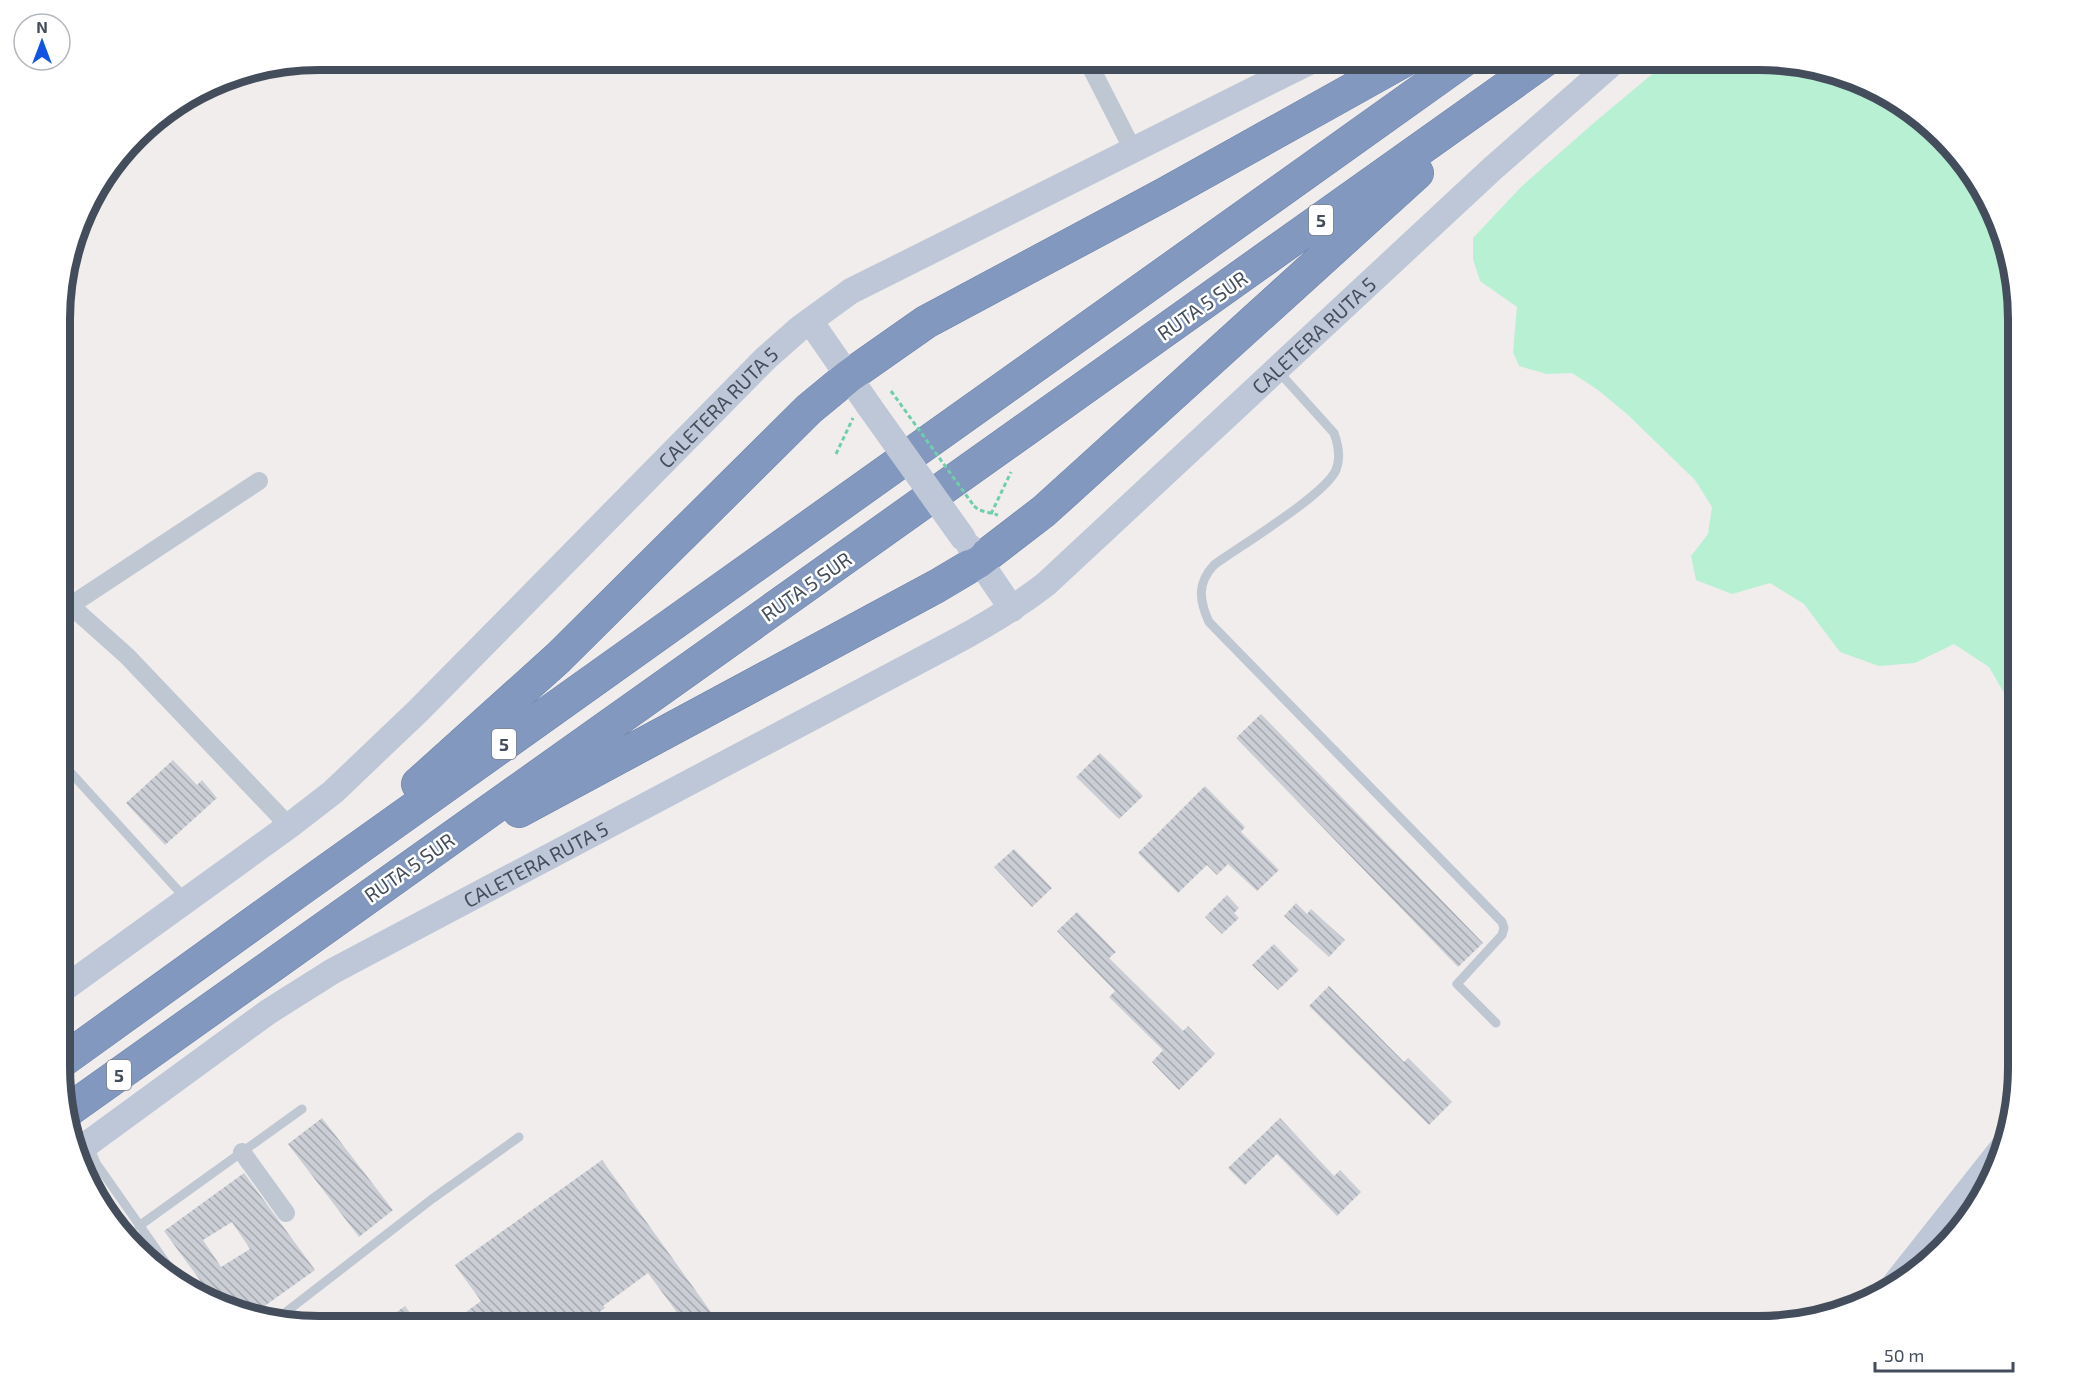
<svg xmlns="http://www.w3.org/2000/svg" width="2079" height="1386" viewBox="0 0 2079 1386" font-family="'Exo 2',sans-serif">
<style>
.grass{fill:#b8f0d4}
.building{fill:url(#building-back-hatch);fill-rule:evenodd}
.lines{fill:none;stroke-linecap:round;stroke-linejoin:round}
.highway-casing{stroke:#6d83aa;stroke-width:34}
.path{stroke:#6fcfab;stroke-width:3;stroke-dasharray:4.5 3;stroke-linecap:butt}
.lane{stroke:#bfc7d3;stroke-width:9}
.street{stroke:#bfc7d3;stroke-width:18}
.secondary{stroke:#bec7d7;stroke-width:26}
.highway{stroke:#8298be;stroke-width:33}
.path-bridge{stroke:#6fcfab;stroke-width:3;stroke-dasharray:4.5 3;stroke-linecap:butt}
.secondary-bridge{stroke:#bec7d7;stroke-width:26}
.labels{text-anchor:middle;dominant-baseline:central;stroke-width:5;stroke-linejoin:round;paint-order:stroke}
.shield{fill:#fff;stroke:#7c828c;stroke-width:1.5}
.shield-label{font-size:18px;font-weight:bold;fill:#444d5b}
.street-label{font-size:20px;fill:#444d5b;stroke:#fff}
.rim{fill:none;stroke:#444d5b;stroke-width:8}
</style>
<defs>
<pattern id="building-back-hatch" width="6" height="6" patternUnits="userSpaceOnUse" patternTransform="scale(1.5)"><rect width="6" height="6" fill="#cbced5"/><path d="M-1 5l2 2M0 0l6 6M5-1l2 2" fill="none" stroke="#a6a9b0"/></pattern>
</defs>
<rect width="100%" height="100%" fill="#f0edec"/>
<path class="grass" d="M1669 60H1760L1843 74 1904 104 1984 190 2018 303V717L1989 667 1954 644 1915 663 1879 666 1840 652 1804 604 1770 583 1732 594 1696 580 1691 556 1708 534 1712 507 1695 480 1627 414 1598 390 1572 373 1547 374 1519 366 1513 352 1517 307 1480 281 1473 259V238L1522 186 1596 121Z"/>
<path class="building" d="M1261 714 1483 943 1458 967 1236 738Z
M1100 753 1143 796 1119 819 1076 777Z
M173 760 197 785 202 780 217 798 165 845 126 803Z
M1205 786 1245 827 1241 832 1279 870 1257 891 1228 864 1217 875 1207 865 1178 893 1138 853Z
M1014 849 1052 888 1032 907 994 867Z
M1227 895 1239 908 1234 913 1239 918 1222 934 1205 917Z
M1296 903 1307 914 1311 909 1345 940 1329 957 1284 916Z
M1077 912 1116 952 1109 958 1183 1031 1188 1026 1215 1054 1179 1090 1152 1062 1163 1050 1109 997 1115 991 1057 931Z
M1274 944 1299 970 1278 990 1252 965Z
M1329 986 1404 1062 1408 1058 1452 1102 1429 1125 1309 1006Z
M322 1118 393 1210 359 1237 288 1144Z
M1280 1118 1334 1176 1340 1170 1361 1192 1337 1216 1277 1154 1245 1185 1228 1168Z
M602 1160 721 1326H687L648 1273 603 1306 605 1308 580 1326H447L481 1301 455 1265Z
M244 1173 315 1270 252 1315 236 1312 216 1302 164 1231ZM232 1222 250 1249 221 1267 203 1240Z
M405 1306 420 1326H377Z"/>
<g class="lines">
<g class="highway-casing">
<path id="highway" d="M418 784 558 658 809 409 849 376 926 322 1165 194 1405 60
M519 811 937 586 979 561 1044 511 1417 173
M62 1061 298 891 1464 60
M66 1112 1545 60"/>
</g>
<path class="path" d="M1636 71 1650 60
M836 454 853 418
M974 506 979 510 998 515
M991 514 1011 472"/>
<path class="lane" d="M1278 371 1334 433C1338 444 1341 458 1336 470 1325 495 1240 546 1214 565 1197 583 1199 600 1209 622L1502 922 1504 928 1502 935 1457 984 1496 1023
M62 763 186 899
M89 1146 96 1163 182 1286
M139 1226 302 1109
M277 1319 432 1199 519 1137"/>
<path class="street" d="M1087 60 1133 150
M62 598 127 656 289 826
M71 605 259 481
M242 1152 286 1213"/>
<g class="secondary">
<path d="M810 321 869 406"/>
<path d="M970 547 1012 609"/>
<path id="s1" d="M62 990 289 826 333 792 418 711 766 358 800 328 851 291 1313 60"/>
<path id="s2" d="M79 1150 268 1012 333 971 949 645C983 627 1015 608 1046 584L1492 169 1616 60"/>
<path d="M1890 1290 2007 1142"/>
</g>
<use href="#highway" class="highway"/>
<path class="path-bridge" d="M891 391 974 506"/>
<path class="secondary-bridge" d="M869 406 963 538"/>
</g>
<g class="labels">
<g class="shield">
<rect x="1309" y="205" width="24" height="30" rx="4.5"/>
<rect x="492" y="729" width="24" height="30" rx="4.5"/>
<rect x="107" y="1060" width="24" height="30" rx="4.5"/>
</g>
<g class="shield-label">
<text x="1321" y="220">5</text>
<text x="504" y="744">5</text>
<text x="119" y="1075">5</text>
</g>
<g class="street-label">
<text transform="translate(1202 305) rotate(-35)">RUTA 5 SUR</text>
<text stroke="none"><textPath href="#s2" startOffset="1488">CALETERA RUTA 5</textPath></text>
<text stroke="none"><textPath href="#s1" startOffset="880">CALETERA RUTA 5</textPath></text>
<text transform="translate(806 586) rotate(-35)">RUTA 5 SUR</text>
<text stroke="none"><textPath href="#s2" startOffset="540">CALETERA RUTA 5</textPath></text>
<text transform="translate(409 867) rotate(-35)">RUTA 5 SUR</text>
</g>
</g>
<path d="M0 0H2079V1386H0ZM319 70H1759A249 249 0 0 1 2008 319V1067A249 249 0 0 1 1759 1316H319A249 249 0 0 1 70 1067V319A249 249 0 0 1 319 70Z" fill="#fff" fill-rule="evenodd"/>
<path class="rim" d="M319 70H1759A249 249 0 0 1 2008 319V1067A249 249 0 0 1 1759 1316H319A249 249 0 0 1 70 1067V319A249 249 0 0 1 319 70Z"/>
<g transform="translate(42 42)"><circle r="28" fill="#ffffff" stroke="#b4b8bd" stroke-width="1.5"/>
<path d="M0-4.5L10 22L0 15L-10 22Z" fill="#1255e4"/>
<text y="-9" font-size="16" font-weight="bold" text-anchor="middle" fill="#444d5b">N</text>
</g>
<path d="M1875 1362v9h138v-9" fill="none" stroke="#444d5b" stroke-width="3"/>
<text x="1884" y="1362" font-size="18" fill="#444d5b" stroke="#ffffff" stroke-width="4.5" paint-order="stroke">50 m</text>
</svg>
